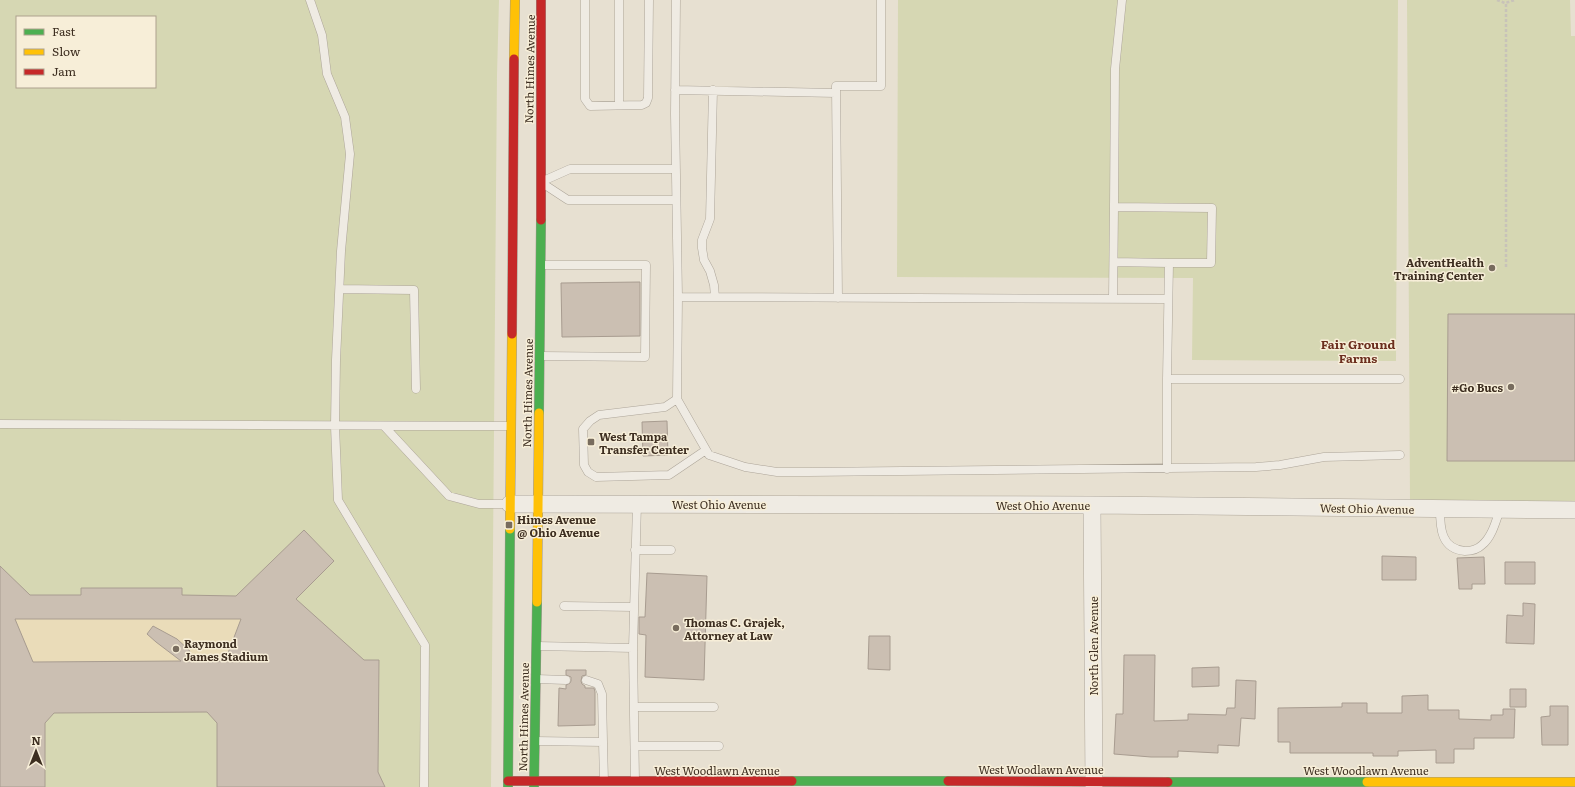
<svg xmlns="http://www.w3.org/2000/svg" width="1575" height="787" viewBox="0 0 1575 787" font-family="Literata,serif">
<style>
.green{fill:#d6d7b3;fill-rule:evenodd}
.sand{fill:#eadcb9}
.building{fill:#cbbfb2;stroke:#a89c90;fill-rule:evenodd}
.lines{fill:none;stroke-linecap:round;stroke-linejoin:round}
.lane-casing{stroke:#ada599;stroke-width:9}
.street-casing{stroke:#ada599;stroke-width:18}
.fast-casing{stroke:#9c958a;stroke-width:10}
.slow-casing{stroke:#9c958a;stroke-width:10}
.jam-casing{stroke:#9c958a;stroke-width:10}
.path{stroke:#c8c2b9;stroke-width:2.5;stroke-dasharray:3 2;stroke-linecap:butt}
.lane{stroke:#efebe3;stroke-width:8}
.street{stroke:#efebe3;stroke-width:17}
.fast{stroke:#4caf50;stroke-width:9}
.slow{stroke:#ffc107;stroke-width:9}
.jam{stroke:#c62828;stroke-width:9}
.poi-dot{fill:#786c5e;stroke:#f7eed8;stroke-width:1.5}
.labels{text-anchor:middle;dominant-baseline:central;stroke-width:3;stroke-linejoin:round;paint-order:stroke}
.street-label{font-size:11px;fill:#3d2e20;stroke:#f7eed8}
.poi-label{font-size:11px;font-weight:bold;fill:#3d2e20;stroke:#f7eed8;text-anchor:start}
.neighbourhood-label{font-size:12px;font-weight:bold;fill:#6b2e1e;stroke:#f7eed8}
</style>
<rect width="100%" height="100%" fill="#e7e0d1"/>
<path class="green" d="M0 0H499L497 75 491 787H0ZM17 17H155V87H17Z
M898 0H1398L1396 361 1192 360 1193 278 897 277Z
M1407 0H1570L1571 36H1575V502L1410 500Z"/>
<path class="sand" d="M15 619H241L225 661 33 662Z"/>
<path class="building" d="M640 282V336L562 337 561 283Z
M1448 314H1575V461H1447Z
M667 421 668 455 643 456 642 422Z
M304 530 334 561 296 599 364 660H379L378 772 385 787H217V723L207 712 54 713 45 723V787H0V566L30 595H81V588H182V595L236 596ZM15 619H241L225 661H194L189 650 177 639 153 626 147 634 156 642 181 661 33 662Z
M1382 556 1416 557V580H1382Z
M1484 557 1485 584H1472V589H1459L1457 558Z
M1505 562H1535V584H1505Z
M647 573 707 576 704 680 645 677 646 635 639 634V617H645Z
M1523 603 1535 604 1534 644 1506 643 1507 615 1523 616Z
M869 636H890V670L868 669Z
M1124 655H1155L1154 721 1188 720V714L1226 715 1227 708H1235L1236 680 1256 681 1255 719 1241 718 1239 746 1218 745V753L1178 751V757H1151L1114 754 1116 714H1123Z
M1219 667V686L1192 687V668Z
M566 670H586V675L582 676 581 681 582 684 585 686V688H594L595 692V725L558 726 559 688 566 689V685L570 683 571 681V677L566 675Z
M1510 689H1526V707H1510Z
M1428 695V710H1459V719L1491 720V715H1503V709H1515L1514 738H1474V749H1454V763H1436V750L1398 751V756H1373V753H1290V742H1278V708L1342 707V703H1367V713H1402V696Z
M1550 706H1568V745H1542L1541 717 1550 716Z"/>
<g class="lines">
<g class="lane-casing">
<path id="lane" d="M310 0 322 35 327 74 345 117 350 154 341 251 336 360 335 426 338 500 425 645 424 787
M585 0V99L590 106 642 105 646 103 648 98 649 0
M619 0V105
M676 0 675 114 678 297 677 399 709 455 745 467 777 472H809L1256 467 1280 465 1324 457 1400 455
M675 90 836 93
M713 90 710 219 702 240V248L704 260 710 271 714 285 715 297
M543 181 570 169H676
M542 183 568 200H676
M1114 207 1115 69 1122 0
M1114 262 1169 263
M541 265H646L645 357 541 356
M340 289 414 290 416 389
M678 297 1168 299
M838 298 836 86H881V0
M1113 299 1114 207 1212 208 1211 263H1169L1167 379H1400
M677 399 665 407 599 415 590 421 583 429 584 465 588 472 596 477 669 475 706 450
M0 424 511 426
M384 426 449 496 479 504H509
M1167 469V379
M1440 509C1440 528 1441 549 1465 551 1472 551 1477 550 1482 545 1492 537 1496 521 1500 509
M635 550H671
M564 606 634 607
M537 646 633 648 635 781
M633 648 637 504
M537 679 566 680
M586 680 598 684 602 694 603 742
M634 707H714
M535 741 603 742 604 781
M635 746H719"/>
</g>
<g class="street-casing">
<path id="street" d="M510 504 1092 505 1575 510
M1092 505 1094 787"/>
</g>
<g class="fast-casing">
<path id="fast" d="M539 413 541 220
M792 781H948
M1168 782H1367
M508 787 510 529
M534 787 537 602"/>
</g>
<g class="slow-casing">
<path id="slow" d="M514 59 515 0
M510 529 512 334
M537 602 539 413
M1367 782H1575"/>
</g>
<g class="jam-casing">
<path id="jam" d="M541 220V0
M512 334 514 59
M508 781H792
M948 781 1168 782"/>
</g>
<path class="path" d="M1497 0 1505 3 1515 0
M1506 267V2"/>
<use href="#lane" class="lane"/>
<use href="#street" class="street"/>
<use href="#fast" class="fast"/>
<use href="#slow" class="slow"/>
<use href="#jam" class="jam"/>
</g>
<g class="poi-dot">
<circle cx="1492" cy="268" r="4"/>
<circle cx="1511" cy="387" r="4"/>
<rect x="587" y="438" width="8" height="8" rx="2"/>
<rect x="505" y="521" width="8" height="8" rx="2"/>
<circle cx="676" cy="628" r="4"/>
<circle cx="176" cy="649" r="4"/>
</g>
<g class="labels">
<g class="street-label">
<text transform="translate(529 69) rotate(-89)">North Himes Avenue</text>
<text transform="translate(527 393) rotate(-89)">North Himes Avenue</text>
<text x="719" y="504">West Ohio Avenue</text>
<text x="1043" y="505">West Ohio Avenue</text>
<text transform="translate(1367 508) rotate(1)">West Ohio Avenue</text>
<text transform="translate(1093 646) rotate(-90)">North Glen Avenue</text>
<text transform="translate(523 717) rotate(-89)">North Himes Avenue</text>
<text x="1041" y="769">West Woodlawn Avenue</text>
<text x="717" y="770">West Woodlawn Avenue</text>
<text x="1366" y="770">West Woodlawn Avenue</text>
</g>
<g class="poi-label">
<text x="1484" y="262" text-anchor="end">AdventHealth<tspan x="1484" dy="13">Training Center</tspan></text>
<text x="1503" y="387" text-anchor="end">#Go Bucs</text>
<text x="599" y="436">West Tampa<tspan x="599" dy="13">Transfer Center</tspan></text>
<text x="517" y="519">Himes Avenue<tspan x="517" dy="13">@ Ohio Avenue</tspan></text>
<text x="684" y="622">Thomas C. Grajek,<tspan x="684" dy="13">Attorney at Law</tspan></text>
<text x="184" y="643">Raymond<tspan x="184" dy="13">James Stadium</tspan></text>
</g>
<g class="neighbourhood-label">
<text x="1358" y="344">Fair Ground<tspan x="1358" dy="14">Farms</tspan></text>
</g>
</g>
<rect x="16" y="16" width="140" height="72" fill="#f7eed8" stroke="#ada18e"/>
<rect x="24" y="29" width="20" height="6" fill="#4caf50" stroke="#ada18e"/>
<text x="52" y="36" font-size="12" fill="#3d2e20">Fast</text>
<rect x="24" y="49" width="20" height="6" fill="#ffc107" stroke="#ada18e"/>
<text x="52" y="56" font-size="12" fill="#3d2e20">Slow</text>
<rect x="24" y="69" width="20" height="6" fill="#c62828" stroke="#ada18e"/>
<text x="52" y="76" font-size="12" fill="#3d2e20">Jam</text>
<g transform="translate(36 751)" stroke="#f7eed8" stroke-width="3" paint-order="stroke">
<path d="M0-3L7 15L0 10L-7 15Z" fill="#3d2e20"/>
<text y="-6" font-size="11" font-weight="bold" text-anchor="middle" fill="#3d2e20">N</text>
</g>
</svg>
